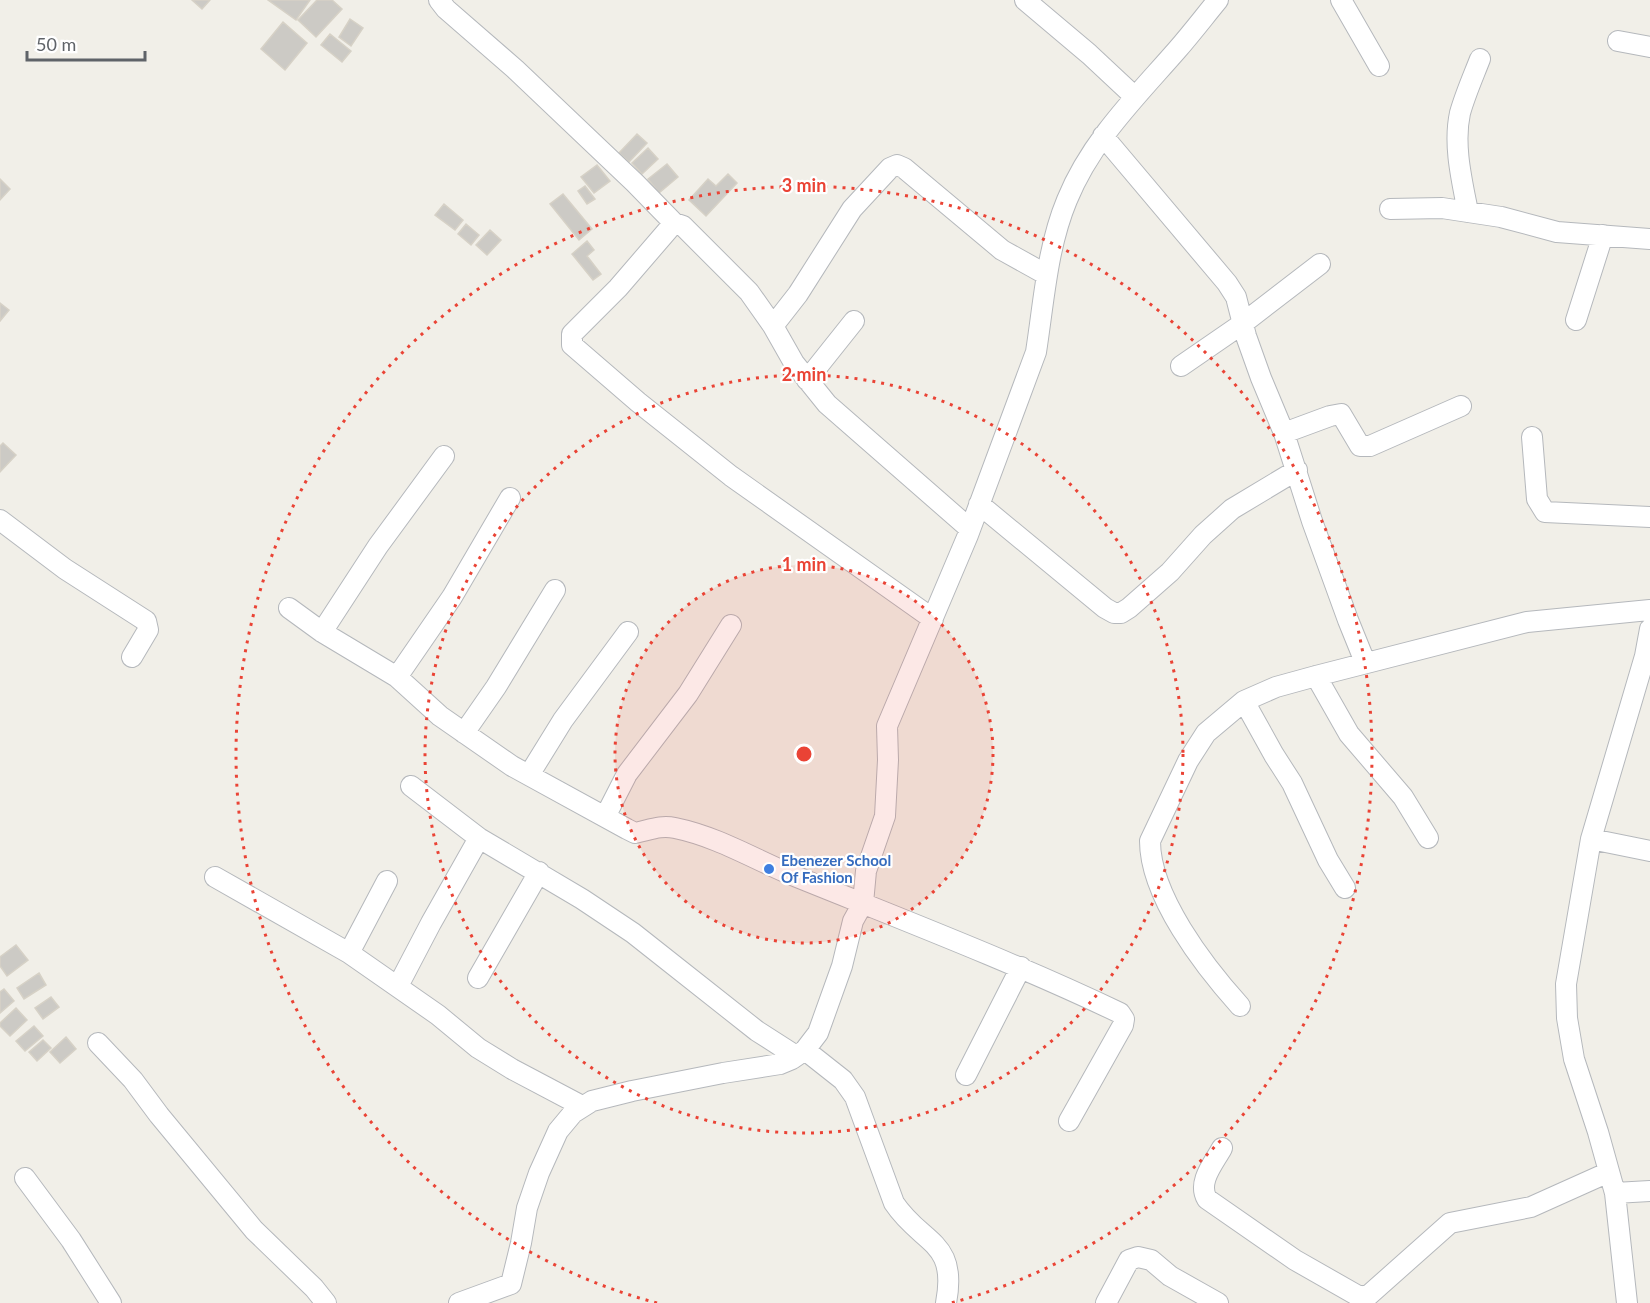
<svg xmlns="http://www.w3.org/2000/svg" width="1650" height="1303" viewBox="0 0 1650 1303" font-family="Lato,sans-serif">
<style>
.building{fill:#cccac5;stroke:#d6d1c6;stroke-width:1.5}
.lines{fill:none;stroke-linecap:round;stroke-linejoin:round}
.minor-casing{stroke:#b5b8bc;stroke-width:22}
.minor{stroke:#fff;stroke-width:20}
.ring{fill:none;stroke:#ea4335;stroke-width:3;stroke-dasharray:3 6}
.shop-dot{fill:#3f7fe0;stroke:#fff;stroke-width:2}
.labels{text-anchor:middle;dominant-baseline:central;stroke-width:4.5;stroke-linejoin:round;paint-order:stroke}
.shop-label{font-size:15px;font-weight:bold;fill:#366cbe;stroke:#fff;text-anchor:start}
.centre{fill:#ea4335;stroke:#fff;stroke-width:3}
.ring-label{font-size:18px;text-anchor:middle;font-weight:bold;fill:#ea4335;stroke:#fff;stroke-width:4.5;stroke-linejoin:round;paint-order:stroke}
</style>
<rect width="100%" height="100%" fill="#f1efe8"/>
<path class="building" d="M192 0H210L202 9Z
M268 0H310L296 20Z
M317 0H332L342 9 316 37 298 20Z
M350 19 363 28 351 46 339 37Z
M283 22 307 43 285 70 261 49Z
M330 34 351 51 342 62 321 45Z
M637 134 647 143 629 162 619 153Z
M648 148 658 159 642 174 632 163Z
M667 164 678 177 659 193 648 179Z
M597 165 610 181 594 193 581 177Z
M728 174 737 183 706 216 689 200 708 179 716 186Z
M0 179 10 189 0 200Z
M585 186 595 199 587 204 578 191Z
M563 194 592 229 579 240 550 204Z
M444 204 463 220 455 230 435 215Z
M466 224 479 235 471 245 458 234Z
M490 230 501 240 487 255 476 245Z
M587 241 594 250 587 256 601 274 593 280 572 254Z
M0 303 9 310 0 321Z
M3 443 16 455 0 472V446Z
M16 945 28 960 7 976 0 966V957Z
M39 973 46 985 24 999 17 988Z
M4 989 14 1001 0 1013V992Z
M51 997 59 1007 43 1019 35 1008Z
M16 1008 27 1020 10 1036 0 1026V1023Z
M34 1026 43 1036 25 1051 16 1041Z
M66 1037 76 1049 60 1063 50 1052Z
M43 1040 51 1048 37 1061 29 1052Z"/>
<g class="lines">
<g class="minor-casing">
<path id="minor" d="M439 0 446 9 515 69 635 183 674 223 683 226 749 292 773 326 794 363 827 404 970 529
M1025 0 1089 54 1135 97
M1341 0 1379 66
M1618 41 1650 47
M1103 136 1227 283 1236 297 1246 336 1261 378 1284 433 1312 521 1348 620 1365 662
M1390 209 1442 208 1501 217 1557 232 1650 239
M1468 212C1462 181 1453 145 1460 113 1465 95 1473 77 1480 59
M674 223 618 288 572 334V345L638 402 731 476 933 619
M1576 320 1603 235
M773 326 798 294 852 209 890 168 897 165 904 168 1002 250 1047 275
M1181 366 1242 324 1320 264
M807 380 854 321
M1284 433 1330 416 1341 414 1360 446H1370L1461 406
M1532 437 1537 499 1545 512 1650 517
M979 504 1105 608 1114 613H1121L1129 608 1170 572 1203 535 1232 509 1297 470
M0 520 65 569 146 621 148 630 132 657
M289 608 322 632 397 677 440 716 512 766 627 829 635 833C650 830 660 825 675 828 719 837 757 861 797 877 906 921 1015 963 1120 1013L1124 1019 1123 1025 1069 1121
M322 632 378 546 444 456
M1316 676 1349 734 1403 797 1428 838
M397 677 452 597 510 498
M1244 701 1274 755 1292 783 1328 860 1345 888
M464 733 496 687 555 590
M529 775 563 720 628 632
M411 786 479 838 582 899 633 933 757 1031 796 1056
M605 817 627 774 688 694 731 625
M1591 839 1650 851
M215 877 349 953 438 1015 478 1048 512 1069 582 1106
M349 953 387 881
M478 978 539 872
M398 986 431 923 479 838
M1240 1006C1204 966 1150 896 1150 841L1188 761 1206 733 1244 701 1276 687 1316 676 1527 622 1650 610
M98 1043 133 1080 159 1115 254 1230 314 1288 326 1303
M805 1050 843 1080 855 1097 894 1203C922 1245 958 1240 946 1303
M966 1075 1021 967
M1222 1148C1214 1163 1197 1182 1207 1199L1295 1260 1360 1297 1369 1295 1450 1223 1531 1207 1609 1172
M25 1178 71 1240 111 1303
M1615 1193 1650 1191
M459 1303 511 1284 521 1243 527 1208 539 1173 558 1131 573 1113 592 1101 632 1091 723 1073 780 1064 792 1059 805 1050 818 1033 842 966 853 921 863 903 866 871 885 816 888 760 887 726 968 535 1036 352C1044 301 1047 248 1067 200 1091 141 1136 97 1177 50 1191 34 1204 17 1218 0
M1106 1303 1129 1260 1138 1257 1151 1260 1170 1276 1218 1303
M1627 1303 1615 1193 1598 1132 1574 1059 1567 1018 1566 984 1591 839 1645 656 1650 629"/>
</g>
<use href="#minor" class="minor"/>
</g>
<circle cx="804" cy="754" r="189" fill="#ea4335" fill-opacity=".12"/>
<g class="ring">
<circle cx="804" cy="754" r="189"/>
<circle cx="804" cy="754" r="379"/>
<path d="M657 1303A568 568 0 1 1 951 1303"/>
</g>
<circle class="shop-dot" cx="769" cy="869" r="6"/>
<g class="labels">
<g class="shop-label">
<text x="781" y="860">Ebenezer School<tspan x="781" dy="17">Of Fashion</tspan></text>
</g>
</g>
<circle cx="804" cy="754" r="9" class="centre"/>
<g class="ring-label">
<text x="804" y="192">3 min</text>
<text x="804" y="381">2 min</text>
<text x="804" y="571">1 min</text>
</g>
<path d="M27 51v9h118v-9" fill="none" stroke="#5f6368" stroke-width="3"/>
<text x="36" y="51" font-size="18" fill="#5f6368" stroke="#ffffff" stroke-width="4.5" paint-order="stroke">50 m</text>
</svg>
